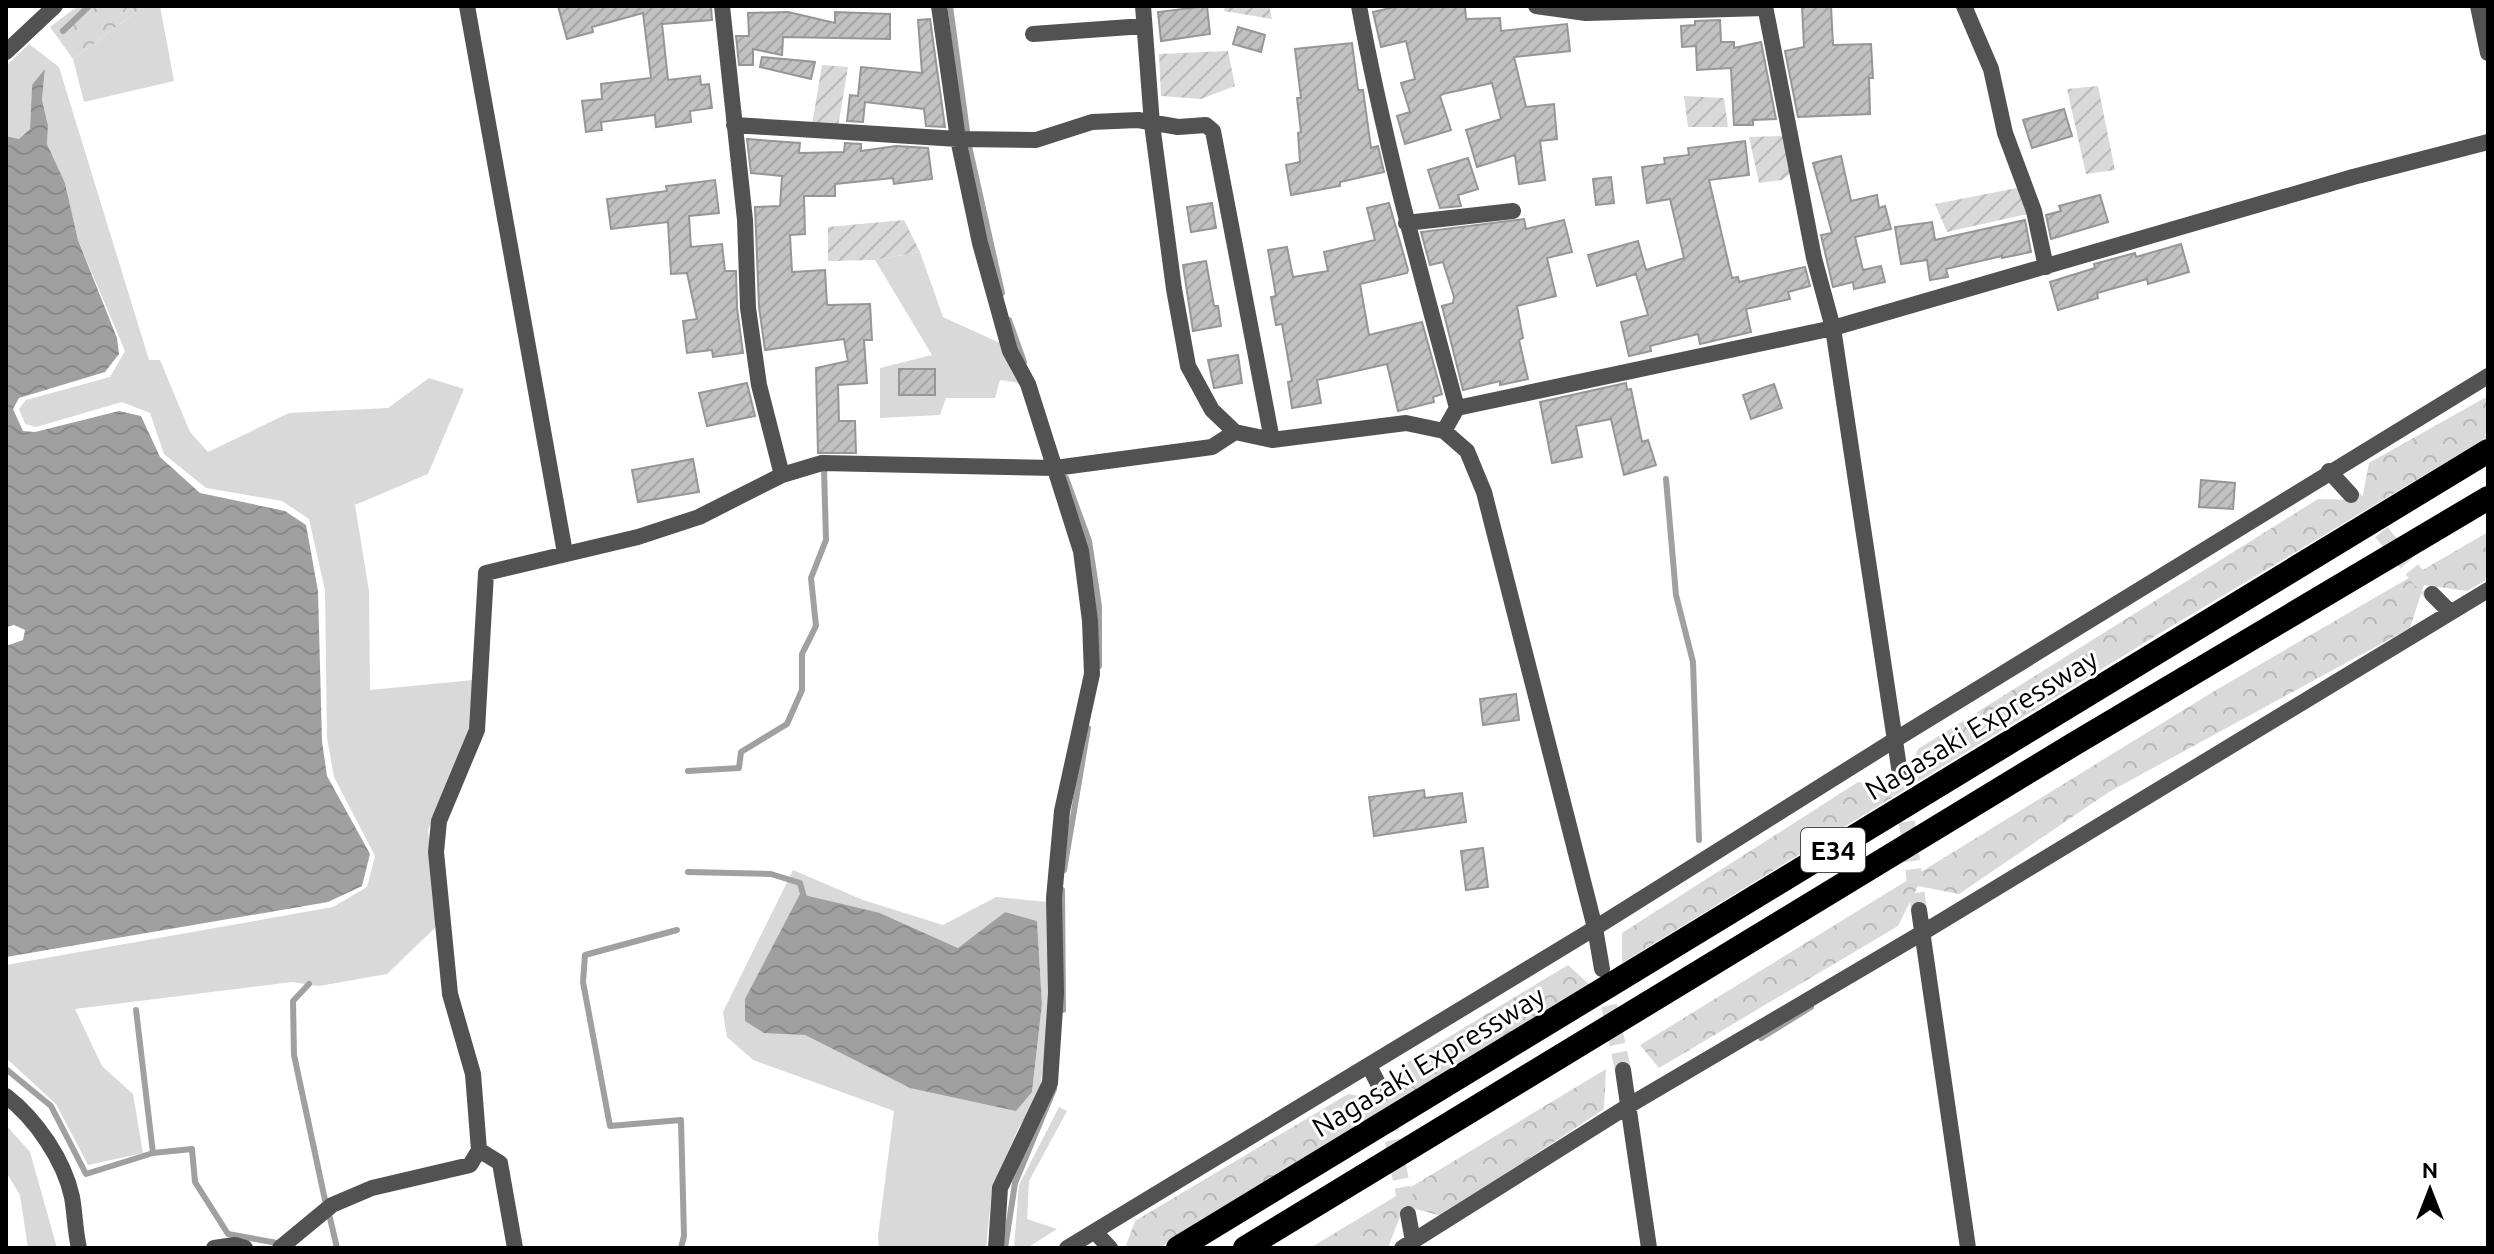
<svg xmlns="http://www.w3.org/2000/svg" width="2494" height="1254" viewBox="0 0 2494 1254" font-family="Ubuntu,sans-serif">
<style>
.green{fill:#d9d9d9;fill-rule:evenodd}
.forest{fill:url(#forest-crowns)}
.garden{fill:url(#garden-furrows)}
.water{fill:url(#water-waves)}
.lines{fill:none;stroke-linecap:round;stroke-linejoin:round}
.stream{stroke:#a0a0a0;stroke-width:6}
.building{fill:url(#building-hatch);stroke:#969696;stroke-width:2}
.minor-tunnel{stroke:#d9d9d9;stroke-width:16;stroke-dasharray:16 8;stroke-linecap:butt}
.minor{stroke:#525252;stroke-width:16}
.tertiary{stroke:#525252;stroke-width:16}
.motorway{stroke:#000;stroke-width:24}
.labels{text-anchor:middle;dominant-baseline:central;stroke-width:6;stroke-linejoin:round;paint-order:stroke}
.shield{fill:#fff;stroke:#4c4c4c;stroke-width:2}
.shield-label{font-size:26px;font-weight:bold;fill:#000}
.street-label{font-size:28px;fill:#000;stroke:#fff}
</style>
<defs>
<pattern id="forest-crowns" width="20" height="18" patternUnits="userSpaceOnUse" patternTransform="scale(2)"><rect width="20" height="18" fill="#d9d9d9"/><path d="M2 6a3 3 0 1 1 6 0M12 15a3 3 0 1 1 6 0" fill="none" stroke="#b8b8b8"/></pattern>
<pattern id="garden-furrows" width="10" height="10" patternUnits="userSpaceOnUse" patternTransform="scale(2)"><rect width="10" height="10" fill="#d9d9d9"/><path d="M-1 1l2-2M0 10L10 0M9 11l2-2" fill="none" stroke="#b8b8b8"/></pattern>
<pattern id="water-waves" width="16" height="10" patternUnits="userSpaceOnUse" patternTransform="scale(2)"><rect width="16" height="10" fill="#a0a0a0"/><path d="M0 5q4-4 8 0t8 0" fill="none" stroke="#888"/></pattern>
<pattern id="building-hatch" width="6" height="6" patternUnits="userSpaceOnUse" patternTransform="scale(2)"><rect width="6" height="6" fill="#c2c2c2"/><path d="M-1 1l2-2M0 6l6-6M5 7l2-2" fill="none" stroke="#a5a5a5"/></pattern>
</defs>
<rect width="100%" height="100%" fill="#fff"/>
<path class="green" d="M144 6H160L174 81 84 102 73 59Z
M29 44 59 67 149 360H160L190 432 208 452 289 413 388 408 429 378 464 389 428 474 355 505 369 591 370 690 473 680 471 732 428 830 438 925 387 974 319 986 292 982 75 1009 102 1066 133 1094 143 1153 88 1165 56 1104 6 1058V965L333 907 367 887 375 856 334 777 327 738 325 590 309 519 282 501 206 488 164 454 150 413 122 402 36 427 25 424 19 409 26 400 110 377 125 351 78 240 65 183 47 144 48 124 42 100 45 71 32 85 30 129 19 139 6 136V66Z
M920 252 943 317 1000 343 1019 383 1000 380 995 398H946L940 415 880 418V368L932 355 875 260Z
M793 870 863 900 943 925 996 897 1048 902 1052 1010 1038 1101 1019 1127 992 1189 986 1248H879L878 1236 894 1111 753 1060 727 1037 723 1012ZM1005 912 1037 921 1042 1004 1032 1092 910 1088 805 1035 745 1020 880 913 958 948Z
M1059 1107 1067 1111 1029 1181 1027 1219 1057 1229 1027 1248H1014L1019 1185Z
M6 1125 30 1152 57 1248H28L20 1195 6 1172Z"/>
<path class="forest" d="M78 6H144L73 59 50 27Z
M2488 396V437L2167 629 1622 963V933L1858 782 1902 788 1918 749 2318 499 2362 500 2369 463Z
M2488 532V579L2467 591 2424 585 2410 628 2109 792 1959 894 1918 886 1898 926 1659 1068 1640 1045 2216 690Z
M1568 965 1591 986 1159 1248H1125L1135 1221 1348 1094 1388 1101 1404 1064Z
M1606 1069 1604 1109 1442 1216 1404 1206 1388 1248H1310Z"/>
<path class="garden" d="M1225 6H1269L1272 19 1224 11Z
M1228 51 1235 86 1201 99 1161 96 1159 54Z
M822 65 848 67 838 127 812 125Z
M2098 86 2115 170 2086 174 2067 89Z
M1684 96 1724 98 1728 127H1688Z
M1783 136 1792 172 1782 180 1759 183 1749 137Z
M2017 188 2027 214 1947 232 1935 204Z
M904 220 920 252 875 260 828 261V227Z"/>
<path class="water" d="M45 69 42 100 48 125 47 144 65 183 78 240 117 338 119 354 105 372 19 398 13 409 23 431 35 432 119 411 141 416 160 457 200 493 285 511 306 525 318 591 322 741 327 776 370 854 362 886 328 902 6 957V646L23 640 25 630 14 625 6 627V136L19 139 30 129 32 85Z
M800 894 880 913 958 948 1005 912 1037 921 1042 1004 1032 1092 1016 1111 910 1088 805 1035 764 1033 745 1021V999Z"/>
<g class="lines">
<path class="stream" d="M950 6 969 146 1002 293
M63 31 89 6
M1009 320 1024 362
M1066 478 1089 541 1099 606V666
M1666 479 1676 595 1693 662 1699 840
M688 771 739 768 741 752 787 724 802 690V654L816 626 811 578 826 540 824 469
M1064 870 1088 728
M688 872 771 874 800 883 805 901
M1062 890 1063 1010
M677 930 585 955 583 982 610 1126 681 1120 684 1236 681 1248
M309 984 293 1001 294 1055 325 1200
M136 1010 153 1153
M1761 1038 1811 1007
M6 1069 51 1106 86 1174 153 1153 192 1149 195 1182 228 1234 277 1243 279 1246
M330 1218 337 1248
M1005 1248 1015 1183 1054 1089"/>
</g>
<path class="building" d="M558 6H711L712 20 662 24 668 80 700 76 701 85 709 84 712 108 690 111 691 122 656 127 655 115 601 122 602 130 586 132 582 101 602 99 601 84 651 78 643 13 592 27 593 32 567 39Z
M1207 6 1210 34 1161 41 1158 12Z
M1399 6H1465L1466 19 1500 18 1501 31 1567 24 1570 51 1514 57 1526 107 1554 104 1557 139 1540 141 1545 180 1519 184 1515 155 1477 167 1466 130 1501 119 1492 83 1443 94 1440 96 1451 130 1405 144 1397 116 1410 112 1401 83 1415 79 1406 41 1381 47 1373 12Z
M1802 6H1831L1833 45 1871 44 1873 78H1869L1870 114 1798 117 1785 51 1804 47Z
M788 12 835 23V12L890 14V39L783 37 782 55 753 49V65H739L736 36H749L748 13Z
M930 19 945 127 926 126 924 109 865 102 863 122 847 121 850 95 858 96 861 67 922 73 918 20Z
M1720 20 1721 42H1734V48L1761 42 1776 119 1753 120V125H1734L1731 68 1697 70 1696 46 1682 47 1681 26 1695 25V21Z
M1238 27 1265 35 1261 52 1233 44Z
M1352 43 1358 90H1363L1371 148 1378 146 1384 172 1340 182V186L1291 195 1286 165 1300 162 1298 133 1301 132 1297 98H1301L1295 49Z
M762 57 815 62 811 79 760 67Z
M2064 109 2072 136 2032 148 2023 120Z
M747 139 800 143 799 153 844 152 845 143 861 144V151L896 146 928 148 932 179 894 184 893 178 835 184V196H804L805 234 790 235 792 272 825 270 827 305 870 304 872 340H864L867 383 838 385 839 421H855L856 453H818L816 368 848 361 844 339 765 350 759 307 755 207 780 206 782 176 751 173Z
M1745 141 1749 175 1709 180 1732 278 1738 277 1739 282 1805 267 1810 286 1788 292 1790 299 1746 309 1751 332 1700 344 1698 334 1650 346 1651 351 1629 356 1621 322 1648 315 1636 274 1597 286 1588 255 1638 241 1646 270 1684 258 1670 199 1647 203 1642 167 1665 164 1664 158 1689 155 1688 148Z
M1841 156 1851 201 1877 195 1879 208 1885 206 1891 229 1855 237 1863 270 1881 266 1885 282 1854 289 1853 282 1833 287 1821 235 1832 233 1813 163Z
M1468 158 1478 189 1458 195 1461 206 1440 208 1428 170Z
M1611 177 1614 203 1596 205 1593 179Z
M715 180 719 213 689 216 691 247 722 244 725 271H736L737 308 743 353 713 357 712 350 687 353 683 321 697 319 687 273 671 274 668 222 611 229 607 199 667 191 666 186Z
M2100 195 2108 222 2051 239 2046 215 2061 211 2059 206Z
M1212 203 1216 228 1191 232 1187 207Z
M1389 203 1408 270 1407 273 1360 284 1369 335 1422 322 1442 394 1433 397 1434 402 1398 411 1387 364 1317 380 1321 403 1292 408 1288 382 1292 381 1282 324 1276 325 1271 297 1276 296 1268 250 1287 247 1293 277 1328 271 1324 252 1375 240 1367 208Z
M1524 219 1526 229 1564 220 1572 252 1547 258 1556 296 1517 306 1523 338 1519 340 1528 379 1500 385V381L1463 390 1442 306 1453 303 1454 297 1443 262 1430 265 1421 232Z
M2025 220 2031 252 2002 258V256L1946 269 1948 277 1930 280 1927 260 1901 264 1895 227 1932 222 1935 240Z
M2181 244 2189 272 2148 284 2147 279 2097 293 2098 298 2058 310 2050 282 2095 268 2094 264 2135 253 2136 257Z
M1206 261 1214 306H1218L1221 326 1193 331 1183 265Z
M1238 355 1242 383 1214 388 1208 360Z
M899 369H935V395H899Z
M747 383 755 416 707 426 699 393Z
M1626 383 1627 390 1631 389 1642 442 1648 440 1656 465 1624 475 1611 419 1576 426 1582 457 1552 463 1540 402Z
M1774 384 1782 408 1751 419 1743 395Z
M693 459 699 492 638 502 632 470Z
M2201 480 2235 483 2233 509 2199 507Z
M1516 694 1519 720 1483 725 1480 699Z
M1424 790 1425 798 1462 793 1466 822 1374 836 1369 797Z
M1483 848 1488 887 1466 890 1461 851Z"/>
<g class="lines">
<path class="minor-tunnel" d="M2351 495 2432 594
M1900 774 1919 910
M1604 982 1623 1070
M1383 1093 1408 1214"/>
<path class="minor" d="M467 6 565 553
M722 6 745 220 748 308 759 385 782 475
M939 6 958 139 980 243 1010 351 1028 384 1081 551 1090 621 1092 674 1062 811 1054 898 1056 993 1050 1083 1000 1188 996 1248
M1143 6 1152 124 1174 289 1188 366 1212 410 1235 432 1272 440 1406 423 1444 431 1467 451 1484 492 1595 928 1602 969
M1359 6C1384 142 1421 275 1457 408
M1536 6 1586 13 1765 8
M1765 6 1814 258 1833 328 1900 774
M1964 6 1991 69 2005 133 2034 211 2046 267
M2478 6 2488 53
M1033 34 1144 26
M6 52 55 6
M734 125 958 139 1036 140 1092 122 1138 120 1178 127 1206 125 1213 131 1272 440
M1406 223 1513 211
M1444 431 1457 408 1833 328 2353 177 2488 142
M2329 471 2351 495
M2432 594 2450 612
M1919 910 1968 1248
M1369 1066 1383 1093
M1623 1070 1649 1248
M6 1096C36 1119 64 1160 72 1197 75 1214 75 1231 79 1248
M479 1150 500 1163 515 1248
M1408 1214 1413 1241
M1095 1232 1110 1248
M214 1248 235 1245 245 1248
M280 1248 332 1205 372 1188 470 1165 479 1150 473 1074 450 994 436 852 439 821 477 730 486 573 638 537 699 517 782 475 822 463 1055 468 1212 447 1235 432
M1402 1248 1628 1106 1922 933 2488 590"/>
<path class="tertiary" d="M1067 1248 1595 928 1893 741 2488 376"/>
<path class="motorway" d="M1178 1248 2488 451
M1245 1248 2074 744 2488 498"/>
</g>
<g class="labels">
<rect class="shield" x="1801" y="828" width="64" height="44" rx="6"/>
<g class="shield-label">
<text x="1833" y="850">E34</text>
</g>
<g class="street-label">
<text transform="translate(1981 724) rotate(-31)">Nagasaki Expressway</text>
<text transform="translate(1428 1061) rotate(-31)">Nagasaki Expressway</text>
</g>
</g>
<rect width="2494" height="1254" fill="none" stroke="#000000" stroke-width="16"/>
<g transform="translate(2430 1190)" stroke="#ffffff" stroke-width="6" paint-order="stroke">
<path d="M0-6L14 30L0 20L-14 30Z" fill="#000000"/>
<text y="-12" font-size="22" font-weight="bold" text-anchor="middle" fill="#000000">N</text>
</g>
</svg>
